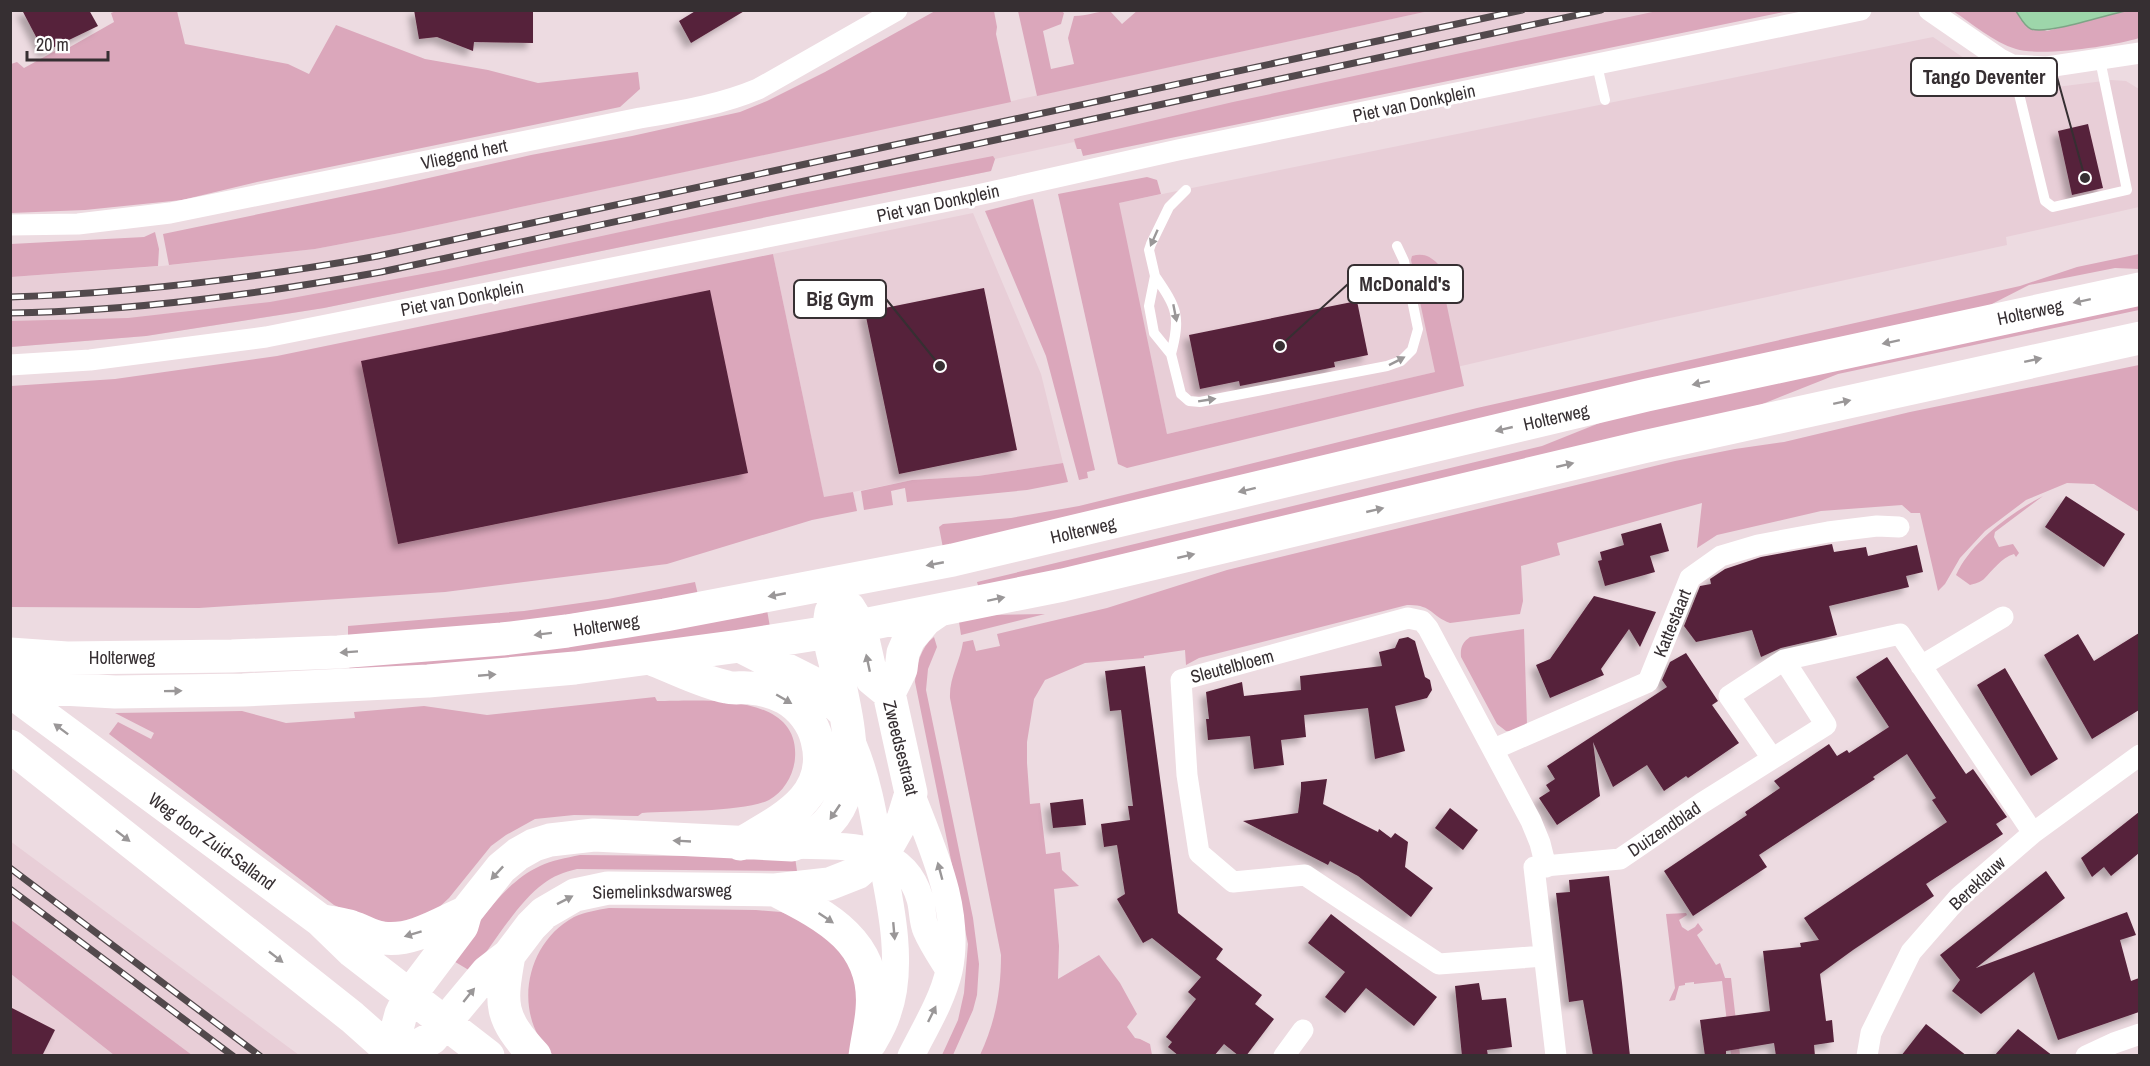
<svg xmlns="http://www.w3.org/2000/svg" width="2150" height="1066" viewBox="0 0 2150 1066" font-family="'Archivo Narrow',sans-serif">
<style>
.built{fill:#e8ced7}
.green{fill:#dba7bb}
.water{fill:#9dd6aa;stroke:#7ea486;stroke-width:1.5}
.building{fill:#57213a;filter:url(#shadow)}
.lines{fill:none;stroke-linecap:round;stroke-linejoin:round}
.service{stroke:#fff;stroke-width:10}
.minor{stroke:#fff;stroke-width:21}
.tertiary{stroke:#fff;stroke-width:27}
.primary{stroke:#fff;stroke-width:33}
.rail-casing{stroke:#52494c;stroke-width:7}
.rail{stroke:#fff;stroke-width:4.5;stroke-dasharray:14;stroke-linecap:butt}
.oneway{fill:#9a9798}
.labels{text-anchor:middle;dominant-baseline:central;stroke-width:6;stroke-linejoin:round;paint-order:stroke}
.street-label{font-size:18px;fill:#362f32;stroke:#fff}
.leader{fill:none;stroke:#362f32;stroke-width:2}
.callout-dot{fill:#362f32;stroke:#fff;stroke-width:2}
.callout{fill:#fff;stroke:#362f32;stroke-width:2}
.callout-label{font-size:20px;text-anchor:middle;font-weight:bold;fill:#362f32}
</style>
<defs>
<filter id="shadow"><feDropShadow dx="-5.5" dy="5.5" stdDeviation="3" flood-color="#0004"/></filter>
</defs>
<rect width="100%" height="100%" fill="#eddbe1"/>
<path class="built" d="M1429 11H1757L1077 149 1074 142 995 159 991 171 324 308 146 336 11 347V277L162 266 315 249 400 233Z
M1933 37 1983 71 2003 81 2022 87H2057L2111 80 2126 81 2139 89V207L2006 237 2007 245 1656 321 1167 434 1118 203Z
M973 213 1041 374 1063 463 978 476 912 480 824 498 773 254Z
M10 841 94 903 299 1055H192L11 920Z
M11 974 114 1055H11Z"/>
<path class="green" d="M1060 10 1064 13 1061 24 1043 31 1051 69 1074 64 1068 38 1074 16C1087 16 1098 11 1110 11L1122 24 1138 10 1429 11 1037 96 1018 11Z
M177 11 185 44 288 64 309 74 336 25 425 59 488 70 538 83 638 72 640 89 620 107 257 182 182 200 85 210 11 213V64L17 62 24 68 66 45 70 47 114 22 111 13 116 11Z
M935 11H994L997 27 996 34 1011 102 400 233 315 249 169 265 163 234 384 188 531 155 632 136 740 112 767 101 825 72Z
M1657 11H1789L1083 156 1081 149H1077L1074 139 1233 102Z
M1953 11H2016L2021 20 2047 31 2125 11H2139V38C2114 46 2041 57 2016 49 1993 42 1973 24 1953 11Z
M993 156 995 159 991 171 324 308 146 336 11 347V321L128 318 270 302 444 270 792 195Z
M1147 177 1157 180 1161 194 1119 203 1167 434 1435 372 1411 260 1412 256C1423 253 1430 256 1438 264L1464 386 1127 468 1118 464 1058 194Z
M1033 199 1095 470 1087 472 1088 478 1079 480 1046 356 985 211Z
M155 232 159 249 158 266 11 277V244L144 237Z
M773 254 824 497 853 492 857 511 812 520 667 564 445 592 199 608 11 607V386L115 379 277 356Z
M2139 254V269L2115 268 2029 285 1986 307 943 548 939 527 943 524 1011 518 1079 506 1477 408 2020 286 2077 267Z
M2139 303V310L1838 374 1760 405 979 589 977 582 1542 446 1612 418Z
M2139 365V512L2094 484 2067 483 2026 500 1985 531 1960 558 1945 584 1938 591 1920 513H1911L1902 505 1821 511 1717 535 1697 548 1702 503 1557 543 1560 555 1521 566 1523 601 1520 614 1450 623C1431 616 1432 604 1407 605L1199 658 1186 665 1185 650 1144 656V658L1085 663 1045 680 1034 699 1027 742V763L1030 804 1040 803 1046 854 1060 852 1062 870 1079 886 1054 889 1059 946 1058 979 1099 955 1120 983 1137 1014 1127 1027 1135 1038 1140 1039 1150 1044 1152 1055H980C995 1023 1001 992 1001 955L950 698C949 678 960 662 963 642L973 640 976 651 1000 646 997 634 1107 608 1227 570 1675 461 1735 449 1784 442 1910 412Z
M1063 463 1068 482 1027 490 907 502 905 488 891 491 893 505 864 510 861 491 912 480 978 476Z
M2043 496 1995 532 1994 537 1999 547 2013 544 2019 553 2016 557 2014 554C2001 558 1993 570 1984 579 1981 582 1974 584 1970 585L1956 575C1971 542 2012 512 2043 496Z
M695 582 698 595 525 621 348 637V626L524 611 608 599Z
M767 610 770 627 567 654 350 671 349 666Z
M1045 614 961 635 959 622 984 615Z
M1524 629 1527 725 1518 732 1506 731 1497 724 1461 657C1460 647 1463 642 1470 637Z
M934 637 937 647 928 669 926 690 973 918 979 964 977 995 973 1010 953 1055H942L958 1020 964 993 968 944 915 682C916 665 921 647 934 637Z
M655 697 657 701C700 701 800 691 795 758 794 774 784 792 769 800 745 812 672 811 642 813L638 816 574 815 535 819 506 835 491 846 449 898 435 911 422 919 379 926 334 905 109 734 118 722 151 739 154 733 115 713 242 711 286 723 355 718 354 712 424 706 487 715Z
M580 855 795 857 797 871 577 869C564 872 553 876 543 884 519 901 490 948 472 972L452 960C477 927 501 884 540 866 552 860 566 858 580 855Z
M609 908 756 910 781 912 812 923 847 957 861 995 850 1055H553C512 1016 524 944 574 917 585 912 597 910 609 908Z
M1686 913 1687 915 1679 920 1682 927 1688 931 1695 927 1698 923 1703 930 1697 935 1716 965 1720 963 1725 978H1731L1740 1055H1731L1722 981 1694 984V982L1685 983V985L1679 986 1675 1000 1669 1001 1675 988 1666 914Z
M11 920 192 1055H114L11 974Z"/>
<path class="water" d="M2016 11H2125C2106 15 2047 35 2031 29 2024 26 2020 17 2016 11Z"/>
<path class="building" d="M22 10H89L98 26 44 52Z
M414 10H533V43L474 42 473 51 437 37 419 39Z
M697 10H746L691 43 679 21Z
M2088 124 2103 188 2072 195 2058 131Z
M984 288 1017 450 899 474 865 312Z
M710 290 748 473 398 544 361 361Z
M1357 301 1368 355 1334 362 1335 367 1240 386 1239 381 1200 389 1189 335Z
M2066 496 2125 534 2104 567 2045 527Z
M1661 523 1669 551 1650 556 1655 572 1605 586 1598 561 1602 560 1600 552 1624 545 1621 534Z
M1832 544 1834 552 1866 547 1868 556 1917 545 1923 572 1906 576 1909 587 1829 606 1837 635 1781 648 1761 657 1752 630 1696 642 1684 626 1700 586 1711 584 1710 579 1725 569 1761 557Z
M1594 596 1656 612 1640 647 1629 629 1601 669 1604 675 1550 698 1536 665 1550 659Z
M2139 633V710L2092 739 2044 655 2078 634 2094 661Z
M1408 637 1415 641 1425 677 1430 680 1432 690 1427 698 1395 706 1405 751 1375 759 1368 708 1304 715 1306 737 1281 740 1284 765 1254 769 1250 736 1208 740 1206 719H1209L1206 692 1242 682 1244 696 1301 690 1300 676 1382 666 1379 652 1395 648 1399 639Z
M1686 653 1718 701 1712 705 1739 743 1688 778 1686 776 1664 791 1647 765 1613 787 1593 742 1600 796 1557 825 1539 798 1550 791 1546 785 1555 779 1547 766 1667 687 1662 680 1670 662Z
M1887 657 1966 774 1973 769 2007 817 1996 824 2003 834 1926 884 1934 896 1853 950 1820 974 1826 1021 1832 1020 1834 1042 1814 1045 1815 1056H1776L1774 1043 1726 1051V1056H1705L1700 1020 1770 1011 1763 951 1801 947 1800 943 1819 940 1804 918 1947 822 1932 800 1936 798 1907 754 1873 777 1875 779 1759 855 1767 867 1693 916 1664 871 1747 815 1745 812 1780 788 1774 781 1829 744 1837 756 1847 750 1849 753 1889 727 1856 677Z
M1145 666 1178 913 1223 949 1216 959 1262 995 1255 1004 1274 1019 1246 1056H1239L1224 1044 1214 1056H1179L1168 1047 1172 1042 1166 1037 1196 999 1188 992 1201 977 1152 938 1143 943 1117 899 1125 894 1117 845 1104 847 1101 824 1130 820 1128 806H1133L1121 710 1110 711 1105 671Z
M2005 668 2058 759 2031 776 1977 685Z
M1327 779 1323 804 1378 832 1379 829 1391 838 1395 833 1408 842 1405 867 1433 888 1411 917 1358 876 1330 861 1328 865 1243 821 1298 813 1301 790V782Z
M1083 799 1086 825 1053 828 1050 803Z
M1450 808 1478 830 1463 850 1435 828Z
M2139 812V853L2111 876 2104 867 2092 877 2081 858Z
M2046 871 2065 898 1976 968 2127 912 2136 935 2120 940 2131 981 2139 978V1012L2058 1040 2034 972 1981 1014 1952 991 1960 980 1940 955Z
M1609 876 1622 983 1630 1056H1593L1583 1000 1569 1002 1556 893 1570 892 1569 880Z
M1331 914 1437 997 1414 1026 1366 988 1345 1013 1325 997 1345 972 1308 943Z
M1479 983 1482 1000 1506 998 1512 1047 1487 1050 1488 1056H1462L1455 986Z
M10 1007 55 1030 42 1056H10Z
M1926 1024 1967 1056H1901Z
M2018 1029 2053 1056H1994Z"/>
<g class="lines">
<path class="service" d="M1597 65 1605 100
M2012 65 2045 201 2053 207 2127 190 2100 60
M1186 190 1169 207 1151 244 1149 250 1155 276 1149 306 1154 333 1171 354 1181 394 1189 401 1200 402 1387 366 1401 361 1412 350 1418 329 1404 261 1397 246
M1155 276C1177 308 1181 316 1171 354"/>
<path class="minor" d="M1929 10 2000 59 2012 65 2047 67 2140 53
M10 225 78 224 170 213 640 118C681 111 720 105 758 89L897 10
M10 365 90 360 266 337 973 196 1178 150 1861 10
M1921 666 2003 617
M1494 749 1648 682 1690 578 1721 556 1758 545 1828 532 1877 526 1899 527
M1772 758 1729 696 1784 660 1900 634 2033 833
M1544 956 1439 964 1305 875 1233 882 1199 853 1187 775 1181 680 1408 618 1422 621 1428 628 1531 821 1540 843 1546 867
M1284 1056 1303 1030
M1556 1056 1534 867 1620 859 1702 803 1826 725 1784 660
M1867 1056 1871 1033 1911 952 1959 897 2033 833 2140 755
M2086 1056 2114 1043 2140 1034"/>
<path class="tertiary" d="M853 744C867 777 873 811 879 846 889 896 906 966 887 1015 884 1025 878 1035 873 1044
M911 793C932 848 962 910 949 971 942 1001 925 1028 911 1056
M792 845C840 847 903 839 920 899 923 909 922 921 926 930 932 944 941 957 949 970"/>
<path class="primary" d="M740 646 815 684 845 713
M10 654 67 658 232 656 338 652 502 639 567 631 665 615 953 560 1647 395 2140 289
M654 660C678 669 702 682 727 687 734 689 742 687 750 688 761 689 774 692 785 698 801 707 813 723 817 740 832 797 780 820 740 844
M10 686 115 692 243 690 428 681 575 668 740 646 829 632 1063 585 1643 447 2140 338
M10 691 320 920 352 951 488 1056
M889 693 901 669 903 653 909 639 925 620 938 611
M10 746 352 1017 396 1056
M775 890C826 916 878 942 872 1010 871 1025 867 1040 865 1056
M324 921C333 923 343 924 352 927 362 930 371 937 383 938 412 942 441 923 466 912
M509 955C500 1005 499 1017 535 1056
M391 1051 414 1048 432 1038 487 972 509 955 531 926 544 913 575 895 608 888 775 890 829 884 857 873 880 853 890 842 903 819 911 793 889 693 872 679 860 626 849 608
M391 1051 401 1014 410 995 462 926 466 912 501 868 518 854 534 845 550 840 594 835 792 845C798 842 806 840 812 836 871 798 847 721 836 666 833 655 829 641 829 630 829 624 830 618 831 612"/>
<g class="rail-casing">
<path id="rail" d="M10 297C135 293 256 278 378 256L1522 10
M10 313C135 311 258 294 381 272L1601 10
M10 868 260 1056
M10 889 233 1056"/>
</g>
<use href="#rail" class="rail"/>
</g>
<defs><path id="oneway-solid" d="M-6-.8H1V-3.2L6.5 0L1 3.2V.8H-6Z" transform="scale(1.5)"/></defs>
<g class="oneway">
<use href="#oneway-solid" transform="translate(1154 238) rotate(114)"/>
<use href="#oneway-solid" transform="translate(2082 301) rotate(168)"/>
<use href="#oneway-solid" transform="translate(1175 313) rotate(79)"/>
<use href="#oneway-solid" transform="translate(1891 342) rotate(168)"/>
<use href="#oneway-solid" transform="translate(2033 360) rotate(-12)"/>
<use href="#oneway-solid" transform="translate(1397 361) rotate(-27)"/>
<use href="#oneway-solid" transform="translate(1701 383) rotate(168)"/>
<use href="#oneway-solid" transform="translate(1207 400) rotate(-9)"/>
<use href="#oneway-solid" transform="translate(1842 402) rotate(-12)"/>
<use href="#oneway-solid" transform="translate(1504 429) rotate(167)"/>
<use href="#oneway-solid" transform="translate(1565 465) rotate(-13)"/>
<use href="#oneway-solid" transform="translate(1247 490) rotate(166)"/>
<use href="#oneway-solid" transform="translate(1375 510) rotate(-13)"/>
<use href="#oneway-solid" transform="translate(1186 556) rotate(-13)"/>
<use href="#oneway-solid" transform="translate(935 564) rotate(169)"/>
<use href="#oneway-solid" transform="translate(777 595) rotate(169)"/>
<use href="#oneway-solid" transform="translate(996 599) rotate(-12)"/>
<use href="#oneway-solid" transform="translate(543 634) rotate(173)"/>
<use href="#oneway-solid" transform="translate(349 652) rotate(176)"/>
<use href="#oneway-solid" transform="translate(868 663) rotate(-102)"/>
<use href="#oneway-solid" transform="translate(487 675) rotate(-5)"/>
<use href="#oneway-solid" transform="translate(173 691) rotate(-1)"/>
<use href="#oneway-solid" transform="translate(784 699) rotate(30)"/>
<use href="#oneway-solid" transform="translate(61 729) rotate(-143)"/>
<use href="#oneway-solid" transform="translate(835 812) rotate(124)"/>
<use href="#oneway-solid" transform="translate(123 836) rotate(38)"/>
<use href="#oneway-solid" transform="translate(682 841) rotate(-177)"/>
<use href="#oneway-solid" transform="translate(940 871) rotate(-105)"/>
<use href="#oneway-solid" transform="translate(497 873) rotate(133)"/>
<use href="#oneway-solid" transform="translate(565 900) rotate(-27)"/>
<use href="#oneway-solid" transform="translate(826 918) rotate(34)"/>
<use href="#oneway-solid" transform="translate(894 931) rotate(85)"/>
<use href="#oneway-solid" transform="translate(413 934) rotate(163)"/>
<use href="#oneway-solid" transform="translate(276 957) rotate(38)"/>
<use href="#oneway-solid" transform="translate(469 995) rotate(-51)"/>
<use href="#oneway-solid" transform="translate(932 1014) rotate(-64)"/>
</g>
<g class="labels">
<g class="street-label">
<text transform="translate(1414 103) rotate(-12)">Piet van Donkplein</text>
<text transform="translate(464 154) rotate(-12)">Vliegend hert</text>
<text transform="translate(938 203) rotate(-12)">Piet van Donkplein</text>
<text transform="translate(462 298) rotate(-11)">Piet van Donkplein</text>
<text transform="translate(2030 312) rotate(-12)">Holterweg</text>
<text transform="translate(1556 417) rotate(-13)">Holterweg</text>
<text transform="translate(1083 530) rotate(-13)">Holterweg</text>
<text transform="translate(1672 623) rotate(-68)">Kattestaart</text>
<text transform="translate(606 625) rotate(-9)">Holterweg</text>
<text x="122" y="657">Holterweg</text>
<text transform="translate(1232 666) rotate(-15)">Sleutelbloem</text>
<text transform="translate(901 748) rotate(76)">Zweedsestraat</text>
<text transform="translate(1664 829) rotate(-34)">Duizendblad</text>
<text transform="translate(212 841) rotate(36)">Weg door Zuid-Salland</text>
<text transform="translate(1977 883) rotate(-43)">Bereklauw</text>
<text transform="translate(662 891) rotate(-1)">Siemelinksdwarsweg</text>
</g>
</g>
<path class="leader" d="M2085 178L2057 77M1280 346L1348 284M940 366L886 299"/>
<g class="callout-dot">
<circle cx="2085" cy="178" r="6"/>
<circle cx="1280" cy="346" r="6"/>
<circle cx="940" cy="366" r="6"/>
</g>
<g class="callout">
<rect x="1911" y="58" width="146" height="38" rx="6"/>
<rect x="1348" y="265" width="115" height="38" rx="6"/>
<rect x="794" y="280" width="92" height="38" rx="6"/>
</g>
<g class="callout-label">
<text x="1984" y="84">Tango Deventer</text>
<text x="1405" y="291">McDonald's</text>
<text x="840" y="306">Big Gym</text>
</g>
<rect width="2150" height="1066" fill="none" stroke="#362f32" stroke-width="24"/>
<path d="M27 51v9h81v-9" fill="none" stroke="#362f32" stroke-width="3"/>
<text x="36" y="51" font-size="18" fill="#362f32" stroke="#ffffff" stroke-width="4.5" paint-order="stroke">20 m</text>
</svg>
